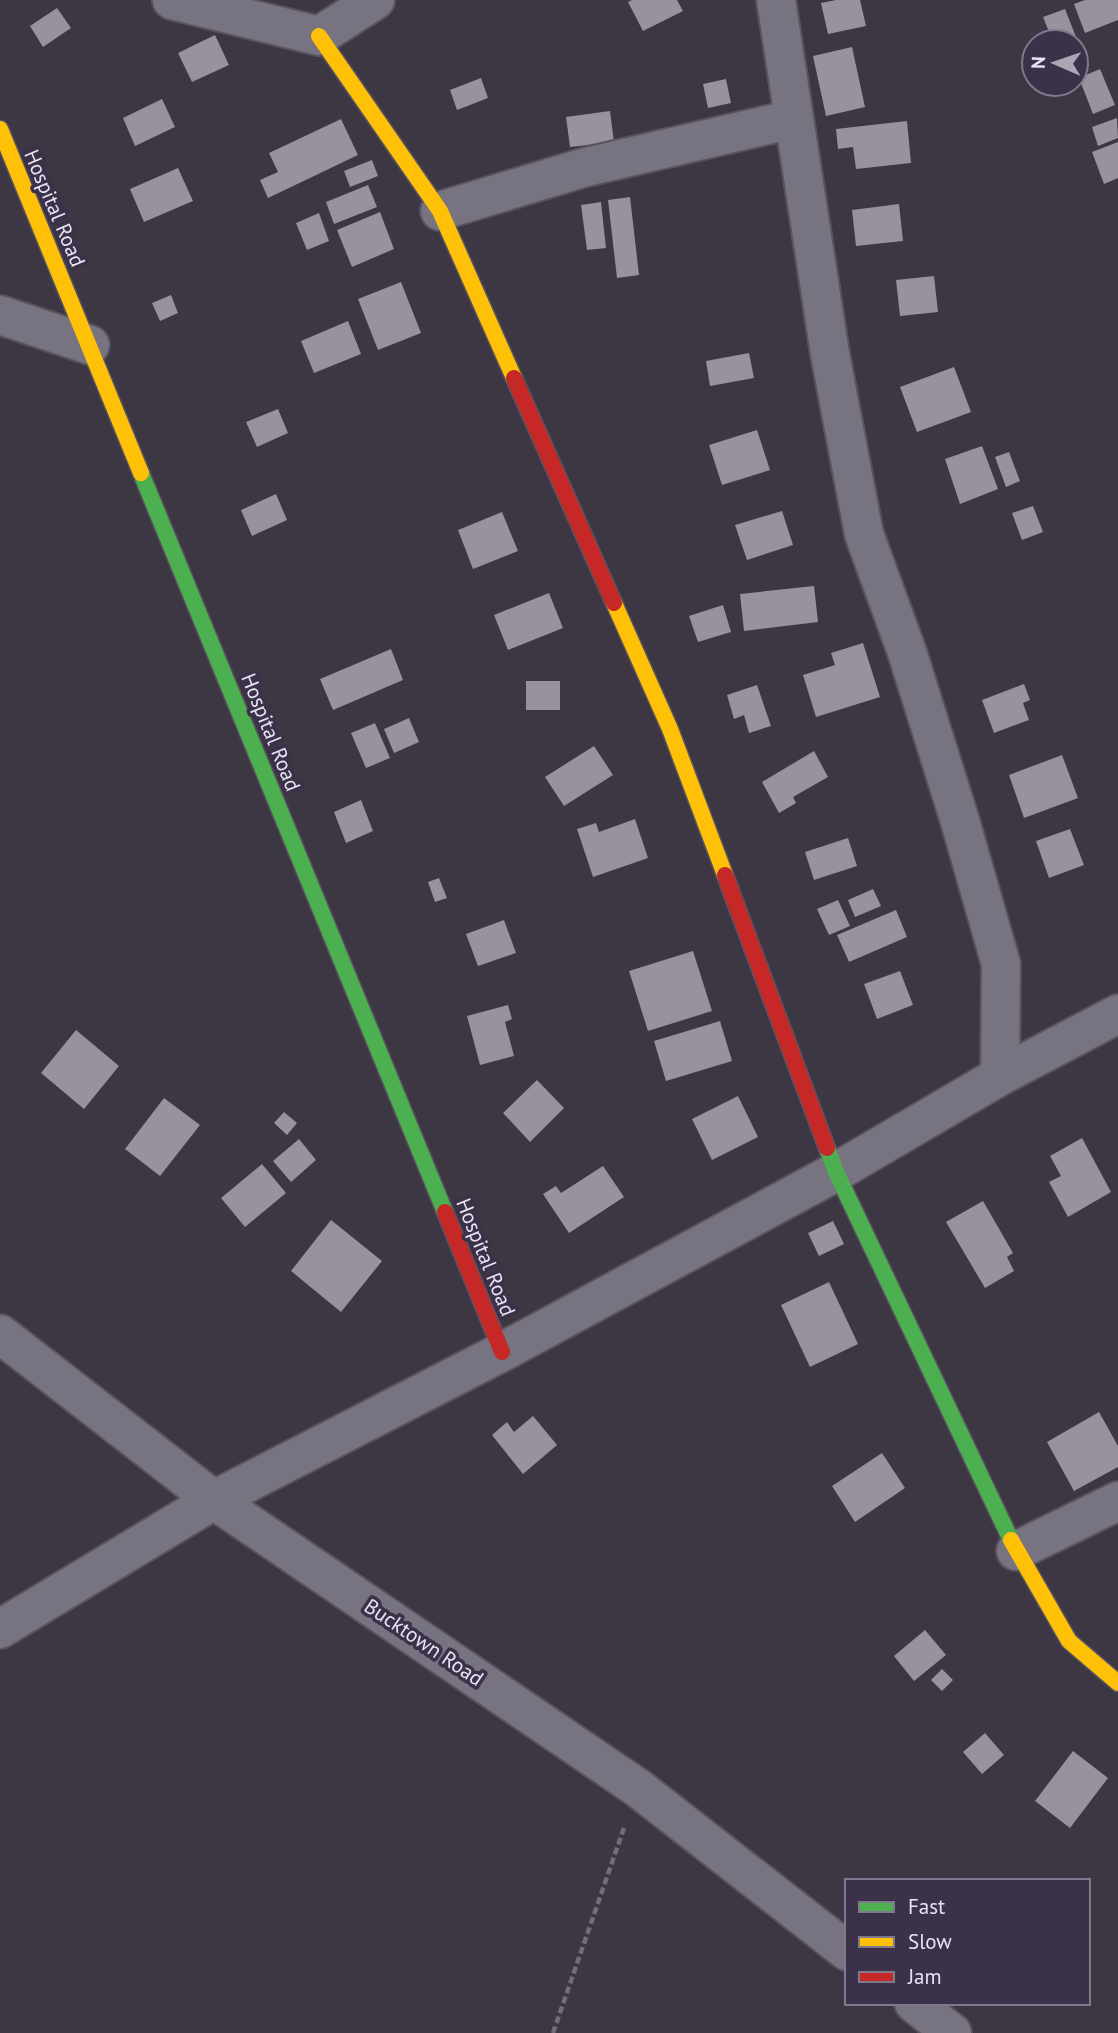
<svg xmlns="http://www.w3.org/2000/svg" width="1118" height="2033" viewBox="0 0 1118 2033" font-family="'PT Sans',sans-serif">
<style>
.building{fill:#97929d}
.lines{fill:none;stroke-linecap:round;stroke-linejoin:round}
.street-casing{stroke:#58535e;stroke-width:42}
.fast-casing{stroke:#58535e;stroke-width:19}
.slow-casing{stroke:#58535e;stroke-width:19}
.jam-casing{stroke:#58535e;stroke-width:19}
.path{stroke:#726d78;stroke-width:4.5;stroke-dasharray:7 3.5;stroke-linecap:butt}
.street{stroke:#787380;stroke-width:38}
.fast{stroke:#4caf50;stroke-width:16}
.slow{stroke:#ffc107;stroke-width:16}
.jam{stroke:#c62828;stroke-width:16}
.labels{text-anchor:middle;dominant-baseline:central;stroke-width:7;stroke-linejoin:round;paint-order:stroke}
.street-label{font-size:21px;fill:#e8e3f2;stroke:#3b3149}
</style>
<rect width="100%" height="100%" fill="#3c3743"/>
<path class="building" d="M632 0H677L683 11 643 31 628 2Z
M836 0H860L866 26 828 34 821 3Z
M1085 0H1118V20L1085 33 1074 4Z
M57 8 71 28 43 47 30 26Z
M1065 9 1076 37 1063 42H1053L1043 17Z
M215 35 229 65 192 82 178 53Z
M852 47 865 107 826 116 813 56Z
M1100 69 1115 105 1093 114 1079 78Z
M481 78 488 98 457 110 450 90Z
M726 79 731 103 708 108 703 84Z
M162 99 175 127 135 146 123 118Z
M610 111 614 142 570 147 566 117Z
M1117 118 1118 138 1098 146 1092 127Z
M341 119 358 155 268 198 260 180 278 172 269 153Z
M907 121 911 163 856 169 853 147 838 149 836 129Z
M1118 142V178L1104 184 1092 152Z
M372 160 378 176 350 187 344 171Z
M178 168 193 201 144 222 130 189Z
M368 185 377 207 334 224 326 202Z
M630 197 639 275 617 278 608 200Z
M601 202 606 248 587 250 581 205Z
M899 204 903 241 856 246 852 210Z
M380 212 394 249 352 267 337 230Z
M319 213 329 241 307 250 296 223Z
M934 276 938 312 900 316 896 280Z
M401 282 421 333 378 350 358 299Z
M171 295 178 313 160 321 152 303Z
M348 321 361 354 314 373 301 341Z
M749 353 754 378 710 386 706 361Z
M954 367 971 412 917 432 900 387Z
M278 409 288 433 257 447 246 422Z
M757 430 770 470 722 485 709 445Z
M982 446 998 489 960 504 945 459Z
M1009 452 1020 481 1006 487 995 457Z
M276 494 287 520 252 536 241 510Z
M1033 506 1043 532 1022 540 1012 513Z
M782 511 793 545 747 560 735 525Z
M502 512 518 551 473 569 458 530Z
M814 586 818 622 744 631 740 594Z
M549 593 563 628 508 650 494 615Z
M723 605 731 632 698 642 689 616Z
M863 643 880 697 816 717 803 675 835 665 831 653Z
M391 649 403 680 333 710 320 679Z
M526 681H560V710H526Z
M1024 684 1030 700 1023 703 1029 720 994 733 982 700Z
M757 685 771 726 749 733 744 715 734 719 727 695Z
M409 718 419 742 394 753 384 729Z
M375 723 390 758 366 768 351 733Z
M594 746 613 775 564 806 545 777Z
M814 751 828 777 793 797 796 803 779 813 762 782Z
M1062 755 1078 798 1024 818 1009 775Z
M361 800 373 831 346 843 334 812Z
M635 819 648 858 593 877 577 829 596 823 599 832Z
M1070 829 1084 865 1049 878 1036 841Z
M848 838 857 866 814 880 805 852Z
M439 878 447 898 435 902 428 882Z
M873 889 881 906 855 917 848 900Z
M838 900 850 926 829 935 817 909Z
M896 910 907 937 849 962 837 935Z
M504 920 516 953 478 966 466 934Z
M693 951 712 1011 648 1031 629 971Z
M900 971 913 1005 877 1019 864 984Z
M508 1005 512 1019 505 1022 514 1056 480 1065 467 1016Z
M720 1021 732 1061 666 1081 654 1041Z
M76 1030 119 1066 84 1109 41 1073Z
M537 1080 564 1108 530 1142 503 1113Z
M738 1096 758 1137 712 1160 692 1119Z
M164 1098 200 1125 160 1176 125 1149Z
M284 1112 297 1123 287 1135 274 1123Z
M1082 1138 1111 1192 1068 1217 1049 1182 1061 1176 1050 1156Z
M299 1139 316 1160 291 1182 273 1161Z
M262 1164 286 1193 245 1227 221 1198Z
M603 1166 624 1197 569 1233 543 1194 556 1186 561 1193Z
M983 1201 1013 1253 1007 1257 1014 1271 985 1288 946 1222Z
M331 1220 382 1261 341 1312 291 1271Z
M833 1221 844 1244 819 1256 808 1233Z
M829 1282 858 1344 810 1367 781 1305Z
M1099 1412 1118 1446V1467L1074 1491 1047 1442Z
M533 1416 557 1445 523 1474 492 1435 507 1422 514 1432Z
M882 1453 905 1488 855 1522 832 1486Z
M925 1630 946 1655 914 1681 894 1656Z
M942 1669 953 1680 942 1691 931 1680Z
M985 1733 1004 1755 982 1774 963 1752Z
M1073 1751 1108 1778 1070 1828 1035 1801Z"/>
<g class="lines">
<g class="street-casing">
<path id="street" d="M172 0 319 36 375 0
M776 0 830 354 864 534 907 652 960 821 1001 964 1000 1076
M440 211 586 167 793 119
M0 315 90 345
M0 1334 214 1500 638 1788 847 1951
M1016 1551 1118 1501
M0 1629 214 1500 502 1352 836 1172 1000 1076 1118 1014
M914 2003 952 2033"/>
</g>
<g class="fast-casing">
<path id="fast" d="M141 473 445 1212
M827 1148 836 1172 1011 1540"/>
</g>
<g class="slow-casing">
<path id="slow" d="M319 36 440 211 514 378
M0 129 141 473
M614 603 670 729 725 875
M1011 1540 1069 1641 1118 1683"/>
</g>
<g class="jam-casing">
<path id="jam" d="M514 378 614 603
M725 875 827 1148
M445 1212 502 1352"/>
</g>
<path class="path" d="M553 2033 625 1825"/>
<use href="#street" class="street"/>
<use href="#fast" class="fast"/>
<use href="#slow" class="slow"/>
<use href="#jam" class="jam"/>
</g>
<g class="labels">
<g class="street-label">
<text transform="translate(55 208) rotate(67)">Hospital Road</text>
<text transform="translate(271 732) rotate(68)">Hospital Road</text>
<text transform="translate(486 1257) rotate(68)">Hospital Road</text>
<text transform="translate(424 1642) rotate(34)">Bucktown Road</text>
</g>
</g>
<rect x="845" y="1879" width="245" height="126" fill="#3b3149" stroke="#80788d" stroke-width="2"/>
<rect x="859" y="1902" width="35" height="10" fill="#4caf50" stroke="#80788d" stroke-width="2"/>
<text x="908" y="1914" font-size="21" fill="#e8e3f2">Fast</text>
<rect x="859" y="1937" width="35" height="10" fill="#ffc107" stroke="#80788d" stroke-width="2"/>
<text x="908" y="1949" font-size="21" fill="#e8e3f2">Slow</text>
<rect x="859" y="1972" width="35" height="10" fill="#c62828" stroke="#80788d" stroke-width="2"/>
<text x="908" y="1984" font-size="21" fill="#e8e3f2">Jam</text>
<g transform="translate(1055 63) rotate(272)"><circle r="33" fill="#3b3149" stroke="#80788d" stroke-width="2"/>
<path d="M0-5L12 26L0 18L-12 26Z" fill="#aca7b5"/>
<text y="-10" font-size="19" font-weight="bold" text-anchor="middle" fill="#e8e3f2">N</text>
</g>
</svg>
